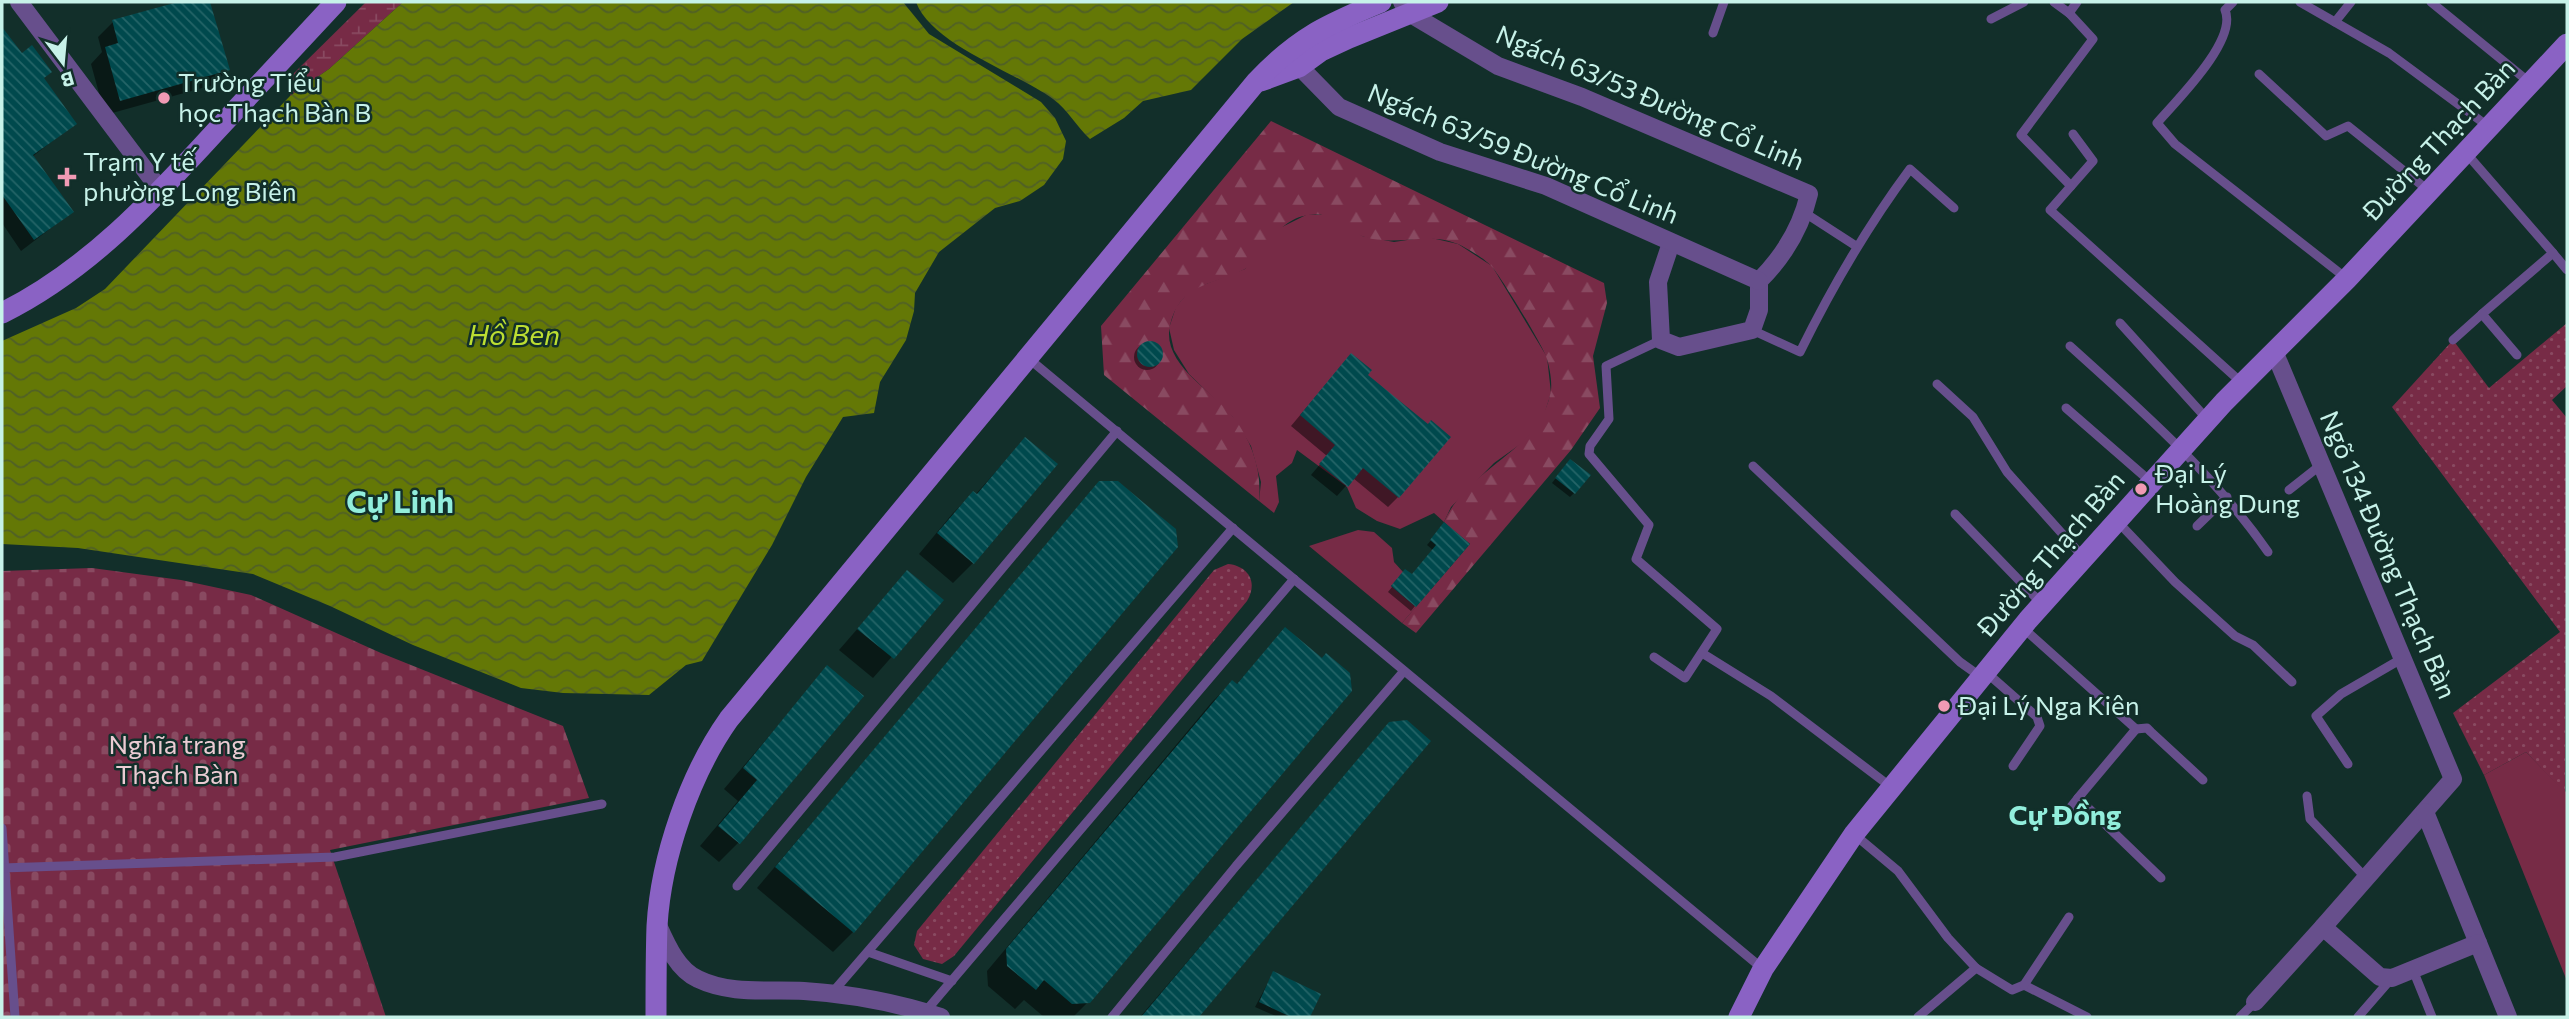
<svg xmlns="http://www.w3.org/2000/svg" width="2569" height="1019" viewBox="0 0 2569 1019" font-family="Commissioner,sans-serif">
	<defs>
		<pattern id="forest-firs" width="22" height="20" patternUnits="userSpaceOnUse" patternTransform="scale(1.75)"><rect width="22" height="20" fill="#772b46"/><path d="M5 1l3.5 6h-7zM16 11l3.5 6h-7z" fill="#894a61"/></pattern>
		<pattern id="wetland-marsh" width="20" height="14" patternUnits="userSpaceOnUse" patternTransform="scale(1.75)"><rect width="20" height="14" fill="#772b46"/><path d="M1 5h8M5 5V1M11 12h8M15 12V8" fill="none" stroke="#894a61"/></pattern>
		<pattern id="cemetery-stones" width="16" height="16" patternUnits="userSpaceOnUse" patternTransform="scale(1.75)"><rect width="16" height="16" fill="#772b46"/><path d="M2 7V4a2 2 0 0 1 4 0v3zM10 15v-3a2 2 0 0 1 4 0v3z" fill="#894a61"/></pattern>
		<pattern id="park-dots" width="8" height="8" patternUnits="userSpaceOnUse" patternTransform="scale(1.75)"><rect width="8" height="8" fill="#772b46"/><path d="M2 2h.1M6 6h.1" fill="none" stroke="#894a61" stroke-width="1.8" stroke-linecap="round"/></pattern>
		<pattern id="water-waves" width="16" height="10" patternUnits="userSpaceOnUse" patternTransform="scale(1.75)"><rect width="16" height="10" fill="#647806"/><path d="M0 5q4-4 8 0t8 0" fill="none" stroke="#506026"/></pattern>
		<pattern id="building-back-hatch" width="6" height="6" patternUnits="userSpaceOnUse" patternTransform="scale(1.75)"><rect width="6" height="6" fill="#00494d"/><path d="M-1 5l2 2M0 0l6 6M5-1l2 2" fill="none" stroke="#246467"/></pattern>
	</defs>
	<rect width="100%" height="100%" fill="#122f2a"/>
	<g fill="#772b46">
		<polygon points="1306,215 1333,215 1362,236 1394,242 1427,237 1458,244 1492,266 1547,357 1551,393 1542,421 1522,443 1494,463 1451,507 1444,522 1434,513 1400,529 1377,521 1356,508 1347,487 1297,450 1292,463 1276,476 1279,502 1274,513 1259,501 1261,482 1251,446 1232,416 1189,374 1174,350 1169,328 1176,307 1190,290 1245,269 1278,229"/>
		<polygon points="1358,530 1374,532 1392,548 1394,562 1403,572 1391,586 1416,607 1402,623 1309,546"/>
		<polygon points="2526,752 2565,792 2567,790 2567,981 2484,775"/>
	</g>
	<path fill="url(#forest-firs)" d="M 1271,121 L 1604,283 L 1607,303 L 1593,356 L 1600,408 L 1571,450 L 1416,633 L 1402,623 L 1470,544 L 1444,522 C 1468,467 1537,453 1550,395 C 1553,386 1550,369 1547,359 C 1544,347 1502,279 1493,268 C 1486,259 1468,249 1458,244 C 1427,231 1397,247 1365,237 C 1340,229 1340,211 1308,215 C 1271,221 1268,259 1241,271 C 1209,286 1180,284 1170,325 C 1161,365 1214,391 1234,418 C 1252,442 1262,470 1259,501 L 1104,375 L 1101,326 Z"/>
	<polygon fill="url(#wetland-marsh)" points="366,2 403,2 329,69 290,96 292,75"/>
	<polygon fill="url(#cemetery-stones)" points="92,568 181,580 251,595 381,653 563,726 589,798 330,850 386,1017 2,1017 2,571"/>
	<g fill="url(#park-dots)">
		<polygon points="2567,323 2567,386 2552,400 2567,418 2565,793 2526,752 2484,775 2453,713 2560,632 2392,407 2453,340 2489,388"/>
		<path d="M 1228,564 C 1249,566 1258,583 1247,601 L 954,956 L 942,964 L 923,959 L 914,945 L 917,931 L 1214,570 Z"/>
	</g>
	<g fill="url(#water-waves)">
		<polygon points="403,2 903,2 929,34 1041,102 1055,118 1066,141 1063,159 1044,185 1020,201 995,208 939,252 915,293 914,311 906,340 880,382 874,413 843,417 806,477 772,545 702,661 686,665 649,695 563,693 521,688 413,645 330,606 253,574 78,548 2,544 2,341 76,308 105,289 290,96 329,69"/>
		<path d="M 916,2 L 1294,2 L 1242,39 L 1191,90 L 1143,101 L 1124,118 L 1090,139 C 1076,126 1068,110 1053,99 C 1016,72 932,45 916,2 Z"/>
	</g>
	<g fill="#0007">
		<polygon points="184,2 208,2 228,70 213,85 105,115 91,64 102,52 98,37 113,22"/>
		<polygon points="2,29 75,123 32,157 72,212 21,251 2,223"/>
		<circle cx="1147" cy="357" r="13"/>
		<polygon points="1342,365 1366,375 1428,426 1398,497 1388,507 1353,478 1337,496 1311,475 1327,456 1291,426"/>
		<polygon points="1025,439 973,563 953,583 919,554 953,513 973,493 975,495"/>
		<polygon points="1566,465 1574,493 1570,497 1552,483"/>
		<polygon points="1100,483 853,932 833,952 757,888"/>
		<polygon points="1444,525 1415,606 1411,611 1388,592 1401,576 1411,576 1433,550 1427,545"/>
		<polygon points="907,572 941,601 873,678 839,650"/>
		<polygon points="1285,630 1088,1002 1073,1017 1044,1017 1024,1000 1015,1009 988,986 987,971 1212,702 1232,682 1236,685"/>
		<polygon points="827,668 739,842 719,862 700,846 738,801 724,789"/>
		<polygon points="1390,724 1429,741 1197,1017 1140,1017"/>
		<polygon points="1273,973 1319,994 1308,1017 1278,1017 1255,1007"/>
	</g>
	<g fill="url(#building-back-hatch)">
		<polygon points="178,2 210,2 230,70 120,101 105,47 118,43 112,20"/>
		<polygon points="2,27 22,53 32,45 52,72 44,78 77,124 33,155 74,212 34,240 2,195"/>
		<circle cx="1150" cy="354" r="13"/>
		<polygon points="1351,353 1372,370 1368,375 1428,424 1431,420 1451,437 1399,498 1363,468 1348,487 1319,464 1335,445 1300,415"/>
		<polygon points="1025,437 1058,464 974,564 937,533 973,491 977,494"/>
		<polygon points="1570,459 1591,475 1575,494 1555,478"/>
		<polygon points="1099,481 1118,481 1144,503 1176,529 1178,547 854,933 775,867"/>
		<polygon points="1444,522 1470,544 1416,607 1391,586 1405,569 1412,574 1436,545 1430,540"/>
		<polygon points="907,570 944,600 894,659 857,629"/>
		<polygon points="1285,627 1322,658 1326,653 1350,673 1352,691 1090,1003 1072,1004 1044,980 1036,990 1007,966 1006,949 1232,680 1237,684"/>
		<polygon points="827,665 864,696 740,844 718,826 757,780 743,768"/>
		<polygon points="1407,720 1431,741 1199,1017 1141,1017 1389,722"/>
		<polygon points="1273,971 1321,994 1310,1017 1291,1017 1259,1002"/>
	</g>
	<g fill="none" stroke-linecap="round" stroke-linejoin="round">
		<g stroke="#674f8c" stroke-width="9">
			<polyline points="2054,2 2069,13"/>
			<path d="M 2233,2 L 2225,10 C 2238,40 2177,100 2157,123 L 2175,144 L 2346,278"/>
			<polyline points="2300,2 2389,53 2489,127"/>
			<polyline points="2431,2 2529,82"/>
			<polyline points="1991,19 2024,2"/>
			<polyline points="2335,22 2351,2"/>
			<polyline points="1713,33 1724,2"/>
			<polyline points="2259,74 2326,136 2348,126 2429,191"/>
			<polyline points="2073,134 2093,161 2050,210 2242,383"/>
			<polyline points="2466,153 2553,253 2482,314 2517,355"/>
			<polyline points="2071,186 2021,135 2093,39 2069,13 2077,2"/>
			<polyline points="1805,213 1856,246"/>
			<polyline points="2553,253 2567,270"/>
			<polyline points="2120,323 2207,419"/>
			<path d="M 1752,330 L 1800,352 C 1833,285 1866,228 1910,169 L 1954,208"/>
			<polyline points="2453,340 2482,314"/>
			<path d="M 2070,346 C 2141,410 2213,473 2268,552"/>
			<polyline points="1028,358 1763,969"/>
			<polyline points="1937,384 1973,417 2007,472 2083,557"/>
			<polyline points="2066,408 2151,482"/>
			<polyline points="1753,466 1960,662 1981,677"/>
			<polyline points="2289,490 2322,464"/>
			<polyline points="1955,514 2042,604"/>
			<polyline points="2117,521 2175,582 2235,636 2253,645 2292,682"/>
			<polyline points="2197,526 2227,497"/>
			<polyline points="2023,628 2136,729 2078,798 2161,878"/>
			<polyline points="1702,653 1771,696 1891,787"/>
			<polyline points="1654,657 1685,678 1717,629 1636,559 1649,525 1589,454 1590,446 1609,419 1606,366 1661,340"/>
			<polyline points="1987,673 2037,717 2040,726 2013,766"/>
			<polyline points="2136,729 2147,728 2151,732 2203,780"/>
			<polyline points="2348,764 2316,716 2341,694 2403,658"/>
			<polyline points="2307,796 2310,819 2366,878"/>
			<polyline points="2058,823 2078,798"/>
			<polyline points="2,828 15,1017"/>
			<polyline points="1855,835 1898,871 1948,938 1976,968 2012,990 2024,985 2087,1017"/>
			<polyline points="2,868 335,857 602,804"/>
			<polyline points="737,886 1117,431"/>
			<polyline points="868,952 952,981"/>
			<polyline points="2413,970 2432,1017"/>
			<polyline points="2024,985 2069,917"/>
			<polyline points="832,993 1233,528"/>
			<polyline points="925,1012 1294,579"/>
			<polyline points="1112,1017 1236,866 1404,671"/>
			<polyline points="1918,1017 1976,968"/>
			<polyline points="2240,1017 2255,1002"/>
			<polyline points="2358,1017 2391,979"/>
		</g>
		<g stroke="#674f8c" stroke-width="18">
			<polyline points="19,2 161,191"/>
			<path d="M 1402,2 L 1409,13 L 1498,66 L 1582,97 L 1809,194 C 1801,228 1783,257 1759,281 L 1759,310 L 1752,330 L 1679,347 L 1661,340 L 1658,282 L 1671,243"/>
			<polyline points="1290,57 1339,107 1440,152 1546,186 1759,281"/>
			<polyline points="2274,351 2453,779 2323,927"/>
			<polyline points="2425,812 2478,943"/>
			<path d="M 657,923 C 666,943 677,970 698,979 C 731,995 768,989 804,991 C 852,994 895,1002 941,1017"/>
			<polyline points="2255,1002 2323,927 2380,977 2392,978 2478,943 2508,1017"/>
		</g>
		<g stroke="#8a62c4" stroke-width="21">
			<polyline points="1261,81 1299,67 1321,51 1349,38 1438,2"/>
			<path d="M 2,313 C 87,271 152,201 216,131 C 256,88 296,45 336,2"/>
			<path d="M 656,1017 C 656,987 656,956 657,926 C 661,857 690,774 729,719 L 1256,82 C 1297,38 1326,25 1381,2"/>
			<polyline points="1739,1017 1763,969 1854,834 2028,620 2224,402 2347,279 2567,44"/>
		</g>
	</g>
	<g fill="#f19ab4" stroke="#122f2a" stroke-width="2.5">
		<circle cx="164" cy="98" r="7"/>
		<path d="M63.5 166.5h7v7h7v7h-7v7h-7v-7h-7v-7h7z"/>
		<circle cx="2141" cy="489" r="7"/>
		<circle cx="1944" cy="706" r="7"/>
	</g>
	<g text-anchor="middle" stroke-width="5" stroke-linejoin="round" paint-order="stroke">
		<g font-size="26" fill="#c7f2e9" stroke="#122f2a" text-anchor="start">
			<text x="178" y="92">Trường Tiểu<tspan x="178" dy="30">học Thạch Bàn B</tspan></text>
			<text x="83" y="171">Trạm Y tế<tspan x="83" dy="30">phường Long Biên</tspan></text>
			<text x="2155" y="483">Đại Lý<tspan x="2155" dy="30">Hoàng Dung</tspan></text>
			<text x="1958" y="715">Đại Lý Nga Kiên</text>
		</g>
		<g font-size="26" fill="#c7f2e9" stroke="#122f2a">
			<text transform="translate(1650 98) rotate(23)" y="9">Ngách 63/53 Đường Cổ Linh</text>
			<text transform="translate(2439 140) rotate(-47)" y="9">Đường Thạch Bàn</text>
			<text transform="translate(1523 154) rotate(22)" y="9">Ngách 63/59 Đường Cổ Linh</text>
			<text transform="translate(2051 554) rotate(-49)" y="9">Đường Thạch Bàn</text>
			<text transform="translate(2388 555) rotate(67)" y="9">Ngõ 134 Đường Thạch Bàn</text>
		</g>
		<g font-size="26" fill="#ebcbd3" stroke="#122f2a">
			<text x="177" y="754">Nghĩa trang<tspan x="177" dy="30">Thạch Bàn</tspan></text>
		</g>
		<g font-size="28" font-style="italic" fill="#bcde32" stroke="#122f2a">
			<text x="514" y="345">Hồ Ben</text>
		</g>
		<g font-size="28" font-weight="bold" fill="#92eedc" stroke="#122f2a">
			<text x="2065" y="825">Cự Đồng</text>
		</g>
		<g font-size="30" font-weight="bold" fill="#92eedc" stroke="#122f2a">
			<text x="400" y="513">Cự Linh</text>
		</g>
	</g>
	<rect width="2569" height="1019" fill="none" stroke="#c7f2e9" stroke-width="7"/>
	<g transform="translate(63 63) rotate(164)" stroke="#122f2a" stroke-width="5" paint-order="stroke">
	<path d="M0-5L12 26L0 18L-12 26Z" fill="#c7f2e9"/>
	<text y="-10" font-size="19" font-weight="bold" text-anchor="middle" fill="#c7f2e9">B</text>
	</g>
</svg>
